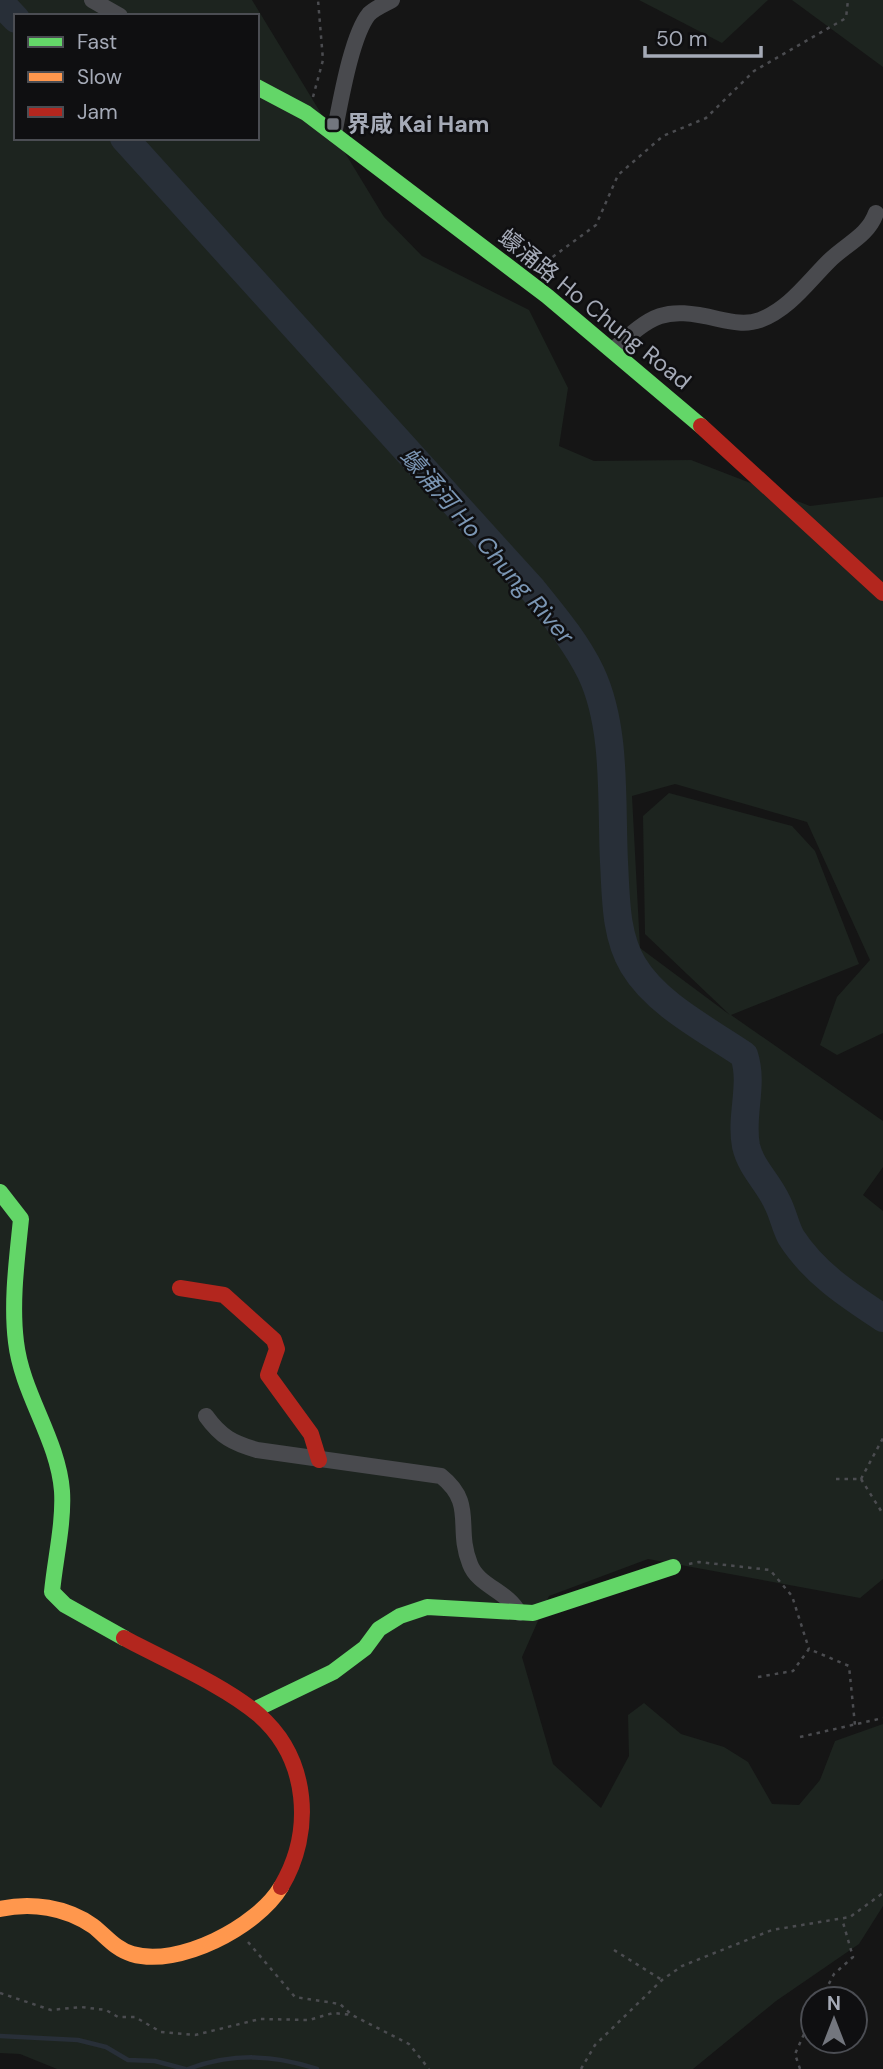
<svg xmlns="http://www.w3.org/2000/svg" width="883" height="2069" viewBox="0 0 883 2069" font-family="'DM Sans','Noto Sans TC',sans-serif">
	<rect width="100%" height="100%" fill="#151515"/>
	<g fill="#1d241f" fill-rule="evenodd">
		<path d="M 0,0 L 252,0 L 384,217 L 422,256 L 529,310 L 568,388 L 559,446 L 594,461 L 691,460 L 810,506 L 883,497 L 883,1033 L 837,1055 L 820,1045 L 837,997 L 870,960 L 807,822 L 675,784 L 632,796 L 640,948 L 730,1015 L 645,934 L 643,816 L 669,793 L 792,826 L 815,851 L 859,964 L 731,1015 L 883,1121 L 883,1167 L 863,1195 L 883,1211 L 883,1579 L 860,1598 L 648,1559 L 549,1596 L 522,1657 L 553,1764 L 601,1808 L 629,1756 L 628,1715 L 644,1703 L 681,1734 L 724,1747 L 748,1762 L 772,1804 L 799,1805 L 820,1780 L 835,1741 L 883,1724 L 883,1906 L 859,1944 L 776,2001 L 693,2069 L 57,2069 L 20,2054 L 0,2053 ZM 16,16 L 257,16 L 257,138 L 16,138 Z"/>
		<polygon points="639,0 768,0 722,43"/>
		<polygon points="792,0 883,0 883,67"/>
	</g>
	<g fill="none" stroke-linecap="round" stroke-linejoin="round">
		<g stroke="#282f38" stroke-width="4.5">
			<polyline points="0,2036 78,2040 106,2047 128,2060 155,2061 185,2069"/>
			<path d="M 188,2069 C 232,2053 273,2054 317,2069"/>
		</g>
		<g stroke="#282f38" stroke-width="28">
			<polyline points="0,2 16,19"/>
			<path d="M 124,138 L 533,590 C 554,616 576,642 591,673 C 617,728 611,802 614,862 C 616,896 615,935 633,965 C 657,1005 706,1029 744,1055 C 754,1085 740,1115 746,1146 C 751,1168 768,1182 777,1202 C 783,1213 785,1226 791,1237 C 814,1273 848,1295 883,1318"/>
		</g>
		<g stroke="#4b4c50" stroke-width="2.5" stroke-dasharray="3.5 5" stroke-linecap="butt">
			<polyline points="313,97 323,60 318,0"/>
			<polyline points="539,267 596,225 618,175 663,136 706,118 754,71 846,18 848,0"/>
			<polyline points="836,1479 861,1479"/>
			<polyline points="861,1479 883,1438"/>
			<polyline points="861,1479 883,1514"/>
			<polyline points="689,1564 699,1562 770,1570 792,1596 809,1649"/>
			<polyline points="758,1677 793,1671 809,1649 849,1666 855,1725"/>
			<polyline points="800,1737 883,1718"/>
			<polyline points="248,1942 295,1997 340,2004 352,2015 409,2044 429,2069"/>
			<polyline points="614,1950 662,1980"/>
			<polyline points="0,1993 51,2010 81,2007 106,2010 118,2017 135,2017 161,2032 195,2035 260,2019 309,2020 333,2013 352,2015"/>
			<polyline points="821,1999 834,1974 853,1957 842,1919"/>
			<polyline points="581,2069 595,2045 662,1980 682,1966 772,1930 850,1917 883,1893"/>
			<polyline points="800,2069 795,2054 813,2014"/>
		</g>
		<g stroke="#494a4e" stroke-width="16">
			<polyline points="92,0 120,16"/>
			<path d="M 334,134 C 340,105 351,36 369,14 C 375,8 385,4 392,0"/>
			<path d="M 613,350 C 653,314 663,306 718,319 C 732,322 746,325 760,320 C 789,309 807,283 829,261 C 846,244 868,236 876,213"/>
			<path d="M 206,1416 C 221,1437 233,1443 257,1450 L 441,1476 C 476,1504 455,1527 470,1564 C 478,1586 508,1591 519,1613"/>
		</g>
		<g stroke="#63d668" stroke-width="16">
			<polyline points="257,87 306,113 547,296 701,426"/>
			<path d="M 0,1192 L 21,1219 C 17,1259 11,1302 16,1342 C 22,1394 58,1439 62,1491 C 64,1523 55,1560 52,1592 L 65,1605 L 124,1638"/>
			<polyline points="254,1710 333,1672 365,1648 379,1629 400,1616 427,1607 533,1613 673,1567"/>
		</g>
		<path stroke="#ff974d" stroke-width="16" d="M 0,1909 C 31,1902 66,1907 93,1926 C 106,1936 115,1949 132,1954 C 178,1968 257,1927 281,1887"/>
		<g stroke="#b3261e" stroke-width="16">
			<polyline points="701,426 883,593"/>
			<polyline points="180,1288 224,1295 274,1340 277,1349 268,1375 311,1434 319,1460"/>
			<path d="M 124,1638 C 165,1660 224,1685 259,1715 C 309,1759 314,1832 281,1887"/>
		</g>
	</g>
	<rect fill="#73767e" stroke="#0f0f11" stroke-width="2.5" x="326" y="117" width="14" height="14" rx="3.5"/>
	<g text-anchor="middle" stroke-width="5" stroke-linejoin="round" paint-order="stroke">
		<g font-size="23" font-weight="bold" fill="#a5aab7" stroke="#0f0f11" text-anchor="start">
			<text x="347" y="132">界咸 Kai Ham</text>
		</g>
		<g font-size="23" fill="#a5aab7" stroke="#0f0f11">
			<text transform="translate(595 309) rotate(39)" y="8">蠔涌路 Ho Chung Road</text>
		</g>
		<g font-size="24" font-style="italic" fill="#7b96b4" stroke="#0f0f11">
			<text transform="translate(487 546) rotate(49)" y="8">蠔涌河 Ho Chung River</text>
		</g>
	</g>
	<rect x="14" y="14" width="245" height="126" fill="#0f0f11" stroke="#4b4d53" stroke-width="2"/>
	<rect x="28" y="37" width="35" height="10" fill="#63d668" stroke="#4b4d53" stroke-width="2"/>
	<text x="77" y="49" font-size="21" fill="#a5aab7">Fast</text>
	<rect x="28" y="72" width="35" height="10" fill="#ff974d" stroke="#4b4d53" stroke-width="2"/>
	<text x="77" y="84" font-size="21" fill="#a5aab7">Slow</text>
	<rect x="28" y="107" width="35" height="10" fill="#b3261e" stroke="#4b4d53" stroke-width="2"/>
	<text x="77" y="119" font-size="21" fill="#a5aab7">Jam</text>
	<g transform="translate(834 2020)"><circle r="33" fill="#0f0f11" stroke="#4b4d53" stroke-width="2"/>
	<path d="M0-5L12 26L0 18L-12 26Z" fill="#73767e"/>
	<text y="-10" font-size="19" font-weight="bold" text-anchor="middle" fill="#a5aab7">N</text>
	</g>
	<path d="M645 46v10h116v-10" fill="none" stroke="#a5aab7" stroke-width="3.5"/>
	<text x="656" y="46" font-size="21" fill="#a5aab7" stroke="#0f0f11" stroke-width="5" paint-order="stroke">50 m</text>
</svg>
